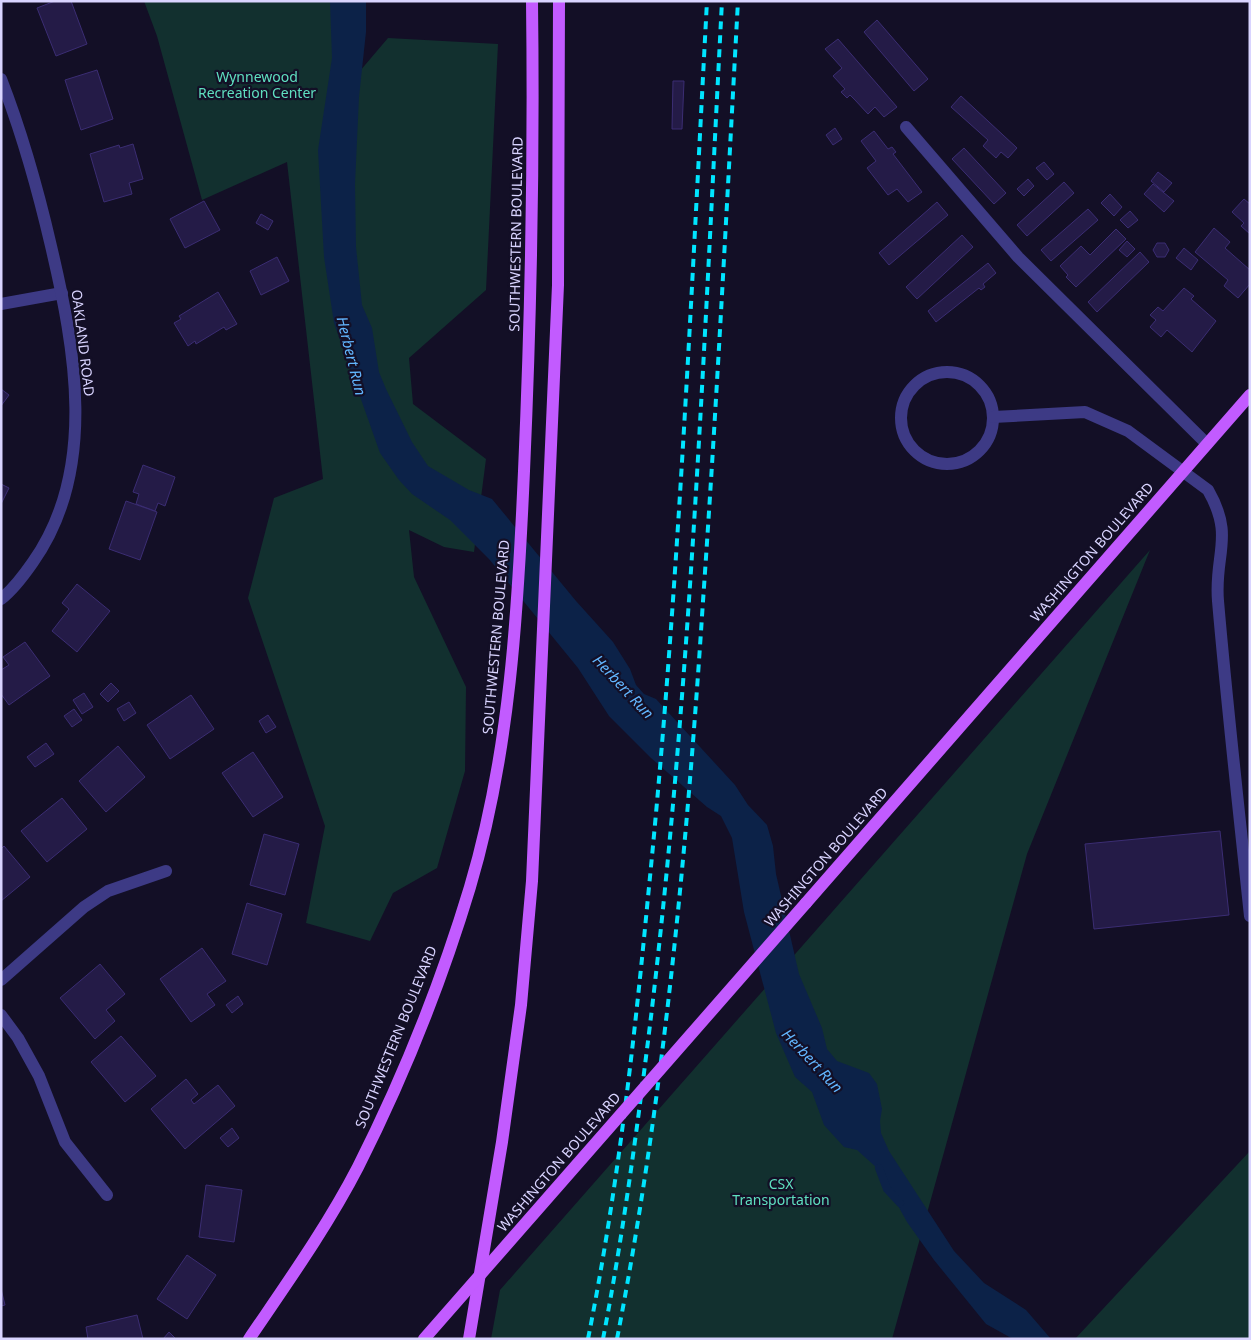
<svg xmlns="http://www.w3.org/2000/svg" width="1251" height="1340" viewBox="0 0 1251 1340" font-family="'Noto Sans',sans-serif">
	<rect width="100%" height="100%" fill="#130f26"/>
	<g fill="#12302f">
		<polygon points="144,1 348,1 354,78 388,38 498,44 486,290 409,358 413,404 486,459 474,552 444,547 409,530 414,577 466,687 465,771 437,868 393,893 370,941 306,923 325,826 248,598 274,498 323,479 287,162 202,200 157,36"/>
		<polygon points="1150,550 1027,854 892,1339 491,1339 500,1290"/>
		<polygon points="1250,1151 1250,1339 1075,1339"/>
	</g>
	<polygon fill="#0c2248" points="330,1 366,1 366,32 359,97 355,184 356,247 362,305 372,328 379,372 386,389 412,442 428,466 469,490 492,499 576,601 613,642 630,669 636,685 644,694 656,699 735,785 748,805 767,825 773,846 776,874 799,974 822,1028 827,1049 837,1061 869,1073 877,1084 882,1109 880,1121 881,1133 889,1151 954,1251 984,1283 1026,1310 1051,1339 1013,1339 986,1324 934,1260 907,1222 877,1168 857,1150 844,1147 824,1125 812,1092 795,1077 776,1033 744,912 732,838 721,816 707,807 651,758 609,716 578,668 489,559 450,520 412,494 399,480 380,453 334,323 324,257 318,150 332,58"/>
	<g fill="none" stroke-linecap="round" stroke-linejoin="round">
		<polyline stroke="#0c2248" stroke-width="8" points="879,1168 887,1189 900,1203"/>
	</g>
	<g fill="#241b47" stroke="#3b2d73">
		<polygon points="55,1 71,1 87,44 56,56 37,8"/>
		<polygon points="877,20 928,79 914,91 864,32"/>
		<polygon points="838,39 897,107 884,117 875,107 868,114 855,100 850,95 847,98 841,92 845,89 833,76 842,68 825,49"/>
		<polygon points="97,70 113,119 81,130 65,80"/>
		<polygon points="673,81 684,81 682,129 672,129"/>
		<polygon points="961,96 1017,148 1008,158 1001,152 996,158 983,146 988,140 951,107"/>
		<polygon points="835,128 842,139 833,145 826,135"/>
		<polygon points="874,131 888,149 892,147 896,152 893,154 922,192 908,202 897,189 888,195 867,168 876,161 861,141"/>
		<polygon points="133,144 143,179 129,183 132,194 104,202 90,154 119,145 120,148"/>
		<polygon points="964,148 1006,193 994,204 952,159"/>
		<polygon points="1044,162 1054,174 1047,180 1036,168"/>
		<polygon points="1158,172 1172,183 1164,192 1151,181"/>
		<polygon points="1028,179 1034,186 1024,196 1017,189"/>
		<polygon points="1064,182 1074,193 1027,236 1017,225"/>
		<polygon points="1153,184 1174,201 1164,212 1144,194"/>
		<polygon points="1110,194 1122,207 1114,216 1101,203"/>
		<polygon points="1244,199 1250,204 1250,234 1241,226 1244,223 1232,212"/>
		<polygon points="204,201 220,230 185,248 170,219"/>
		<polygon points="937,202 948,215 889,265 879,253"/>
		<polygon points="1088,209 1098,220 1051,261 1041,250"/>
		<polygon points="1130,211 1138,220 1128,228 1120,220"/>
		<polygon points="261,214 273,221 268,230 256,223"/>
		<polygon points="1214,228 1230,242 1225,248 1250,270 1250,284 1238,298 1224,286 1228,280 1195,252"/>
		<polygon points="1116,229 1126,239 1076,287 1066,277 1068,275 1060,266 1081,246 1090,255"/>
		<polygon points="962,235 973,247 917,299 906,287"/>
		<polygon points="1127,241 1135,249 1127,257 1119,250"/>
		<polygon points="1157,243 1165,243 1169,250 1165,257 1157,257 1153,250"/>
		<polygon points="1184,248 1198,260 1191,270 1176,258"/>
		<polygon points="1140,252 1149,262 1097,312 1088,302"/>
		<polygon points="277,257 289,281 261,295 250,271"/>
		<polygon points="988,263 996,273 983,284 985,287 981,290 979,288 936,322 928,311"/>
		<polygon points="1184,288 1194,296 1191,299 1216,321 1192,352 1167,330 1161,337 1150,327 1156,320 1150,315 1158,307 1163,311"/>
		<polygon points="218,292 237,324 226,330 224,327 196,344 195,341 188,346 174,323 181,319 179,316"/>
		<polygon points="1,389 9,395 1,406"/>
		<polygon points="143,465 175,477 165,506 158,503 155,511 136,504 139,494 133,492"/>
		<polygon points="1,484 9,488 1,504"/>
		<polygon points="126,501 157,512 140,560 109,549"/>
		<polygon points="77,584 110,611 77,652 52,631 69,609 62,603"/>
		<polygon points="25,642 50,676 9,705 1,694 1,670 9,665 3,657"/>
		<polygon points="111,683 119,691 108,702 100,694"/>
		<polygon points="84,693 93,707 82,714 73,700"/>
		<polygon points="191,695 214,729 170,759 147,725"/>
		<polygon points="129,702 136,713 124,721 117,709"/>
		<polygon points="74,709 82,720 72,727 64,716"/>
		<polygon points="268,715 276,727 266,733 259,721"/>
		<polygon points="46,743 54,754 35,767 27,757"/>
		<polygon points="118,746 145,777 106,812 79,781"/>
		<polygon points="253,752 283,797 253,817 222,773"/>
		<polygon points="62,798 87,829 47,862 21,831"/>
		<polygon points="1220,831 1229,915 1094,929 1085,844"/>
		<polygon points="264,834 299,844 285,895 250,885"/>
		<polygon points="4,846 30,877 1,901 1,849"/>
		<polygon points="247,903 282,914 267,965 232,954"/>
		<polygon points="202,948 226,981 207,994 215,1005 191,1022 160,979"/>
		<polygon points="100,964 125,994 106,1010 115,1021 95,1039 60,998"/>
		<polygon points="238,996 243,1004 232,1013 226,1005"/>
		<polygon points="121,1036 156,1076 125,1102 91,1062"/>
		<polygon points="186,1079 198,1094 191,1100 194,1104 218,1085 235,1106 185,1149 151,1109"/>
		<polygon points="232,1128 239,1138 228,1147 220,1138"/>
		<polygon points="206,1185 242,1190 234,1242 199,1237"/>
		<polygon points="187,1255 216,1275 187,1319 157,1299"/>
		<polygon points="1,1289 5,1305 1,1306"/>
		<polygon points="137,1315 143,1339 88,1339 86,1327"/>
		<polygon points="169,1332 176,1339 163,1339"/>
	</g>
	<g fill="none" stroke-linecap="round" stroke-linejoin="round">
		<g stroke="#3d3a85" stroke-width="12">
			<polyline points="906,127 1018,257 1207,444"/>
			<circle cx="947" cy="418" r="46"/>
			<path d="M 993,417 L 1085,412 L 1128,431 L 1208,490 C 1235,537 1214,554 1218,601 C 1227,706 1239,811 1250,916"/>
		</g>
		<g stroke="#3d3a85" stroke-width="12">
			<polyline points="1,304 62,293"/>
			<polyline points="1,980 84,907 108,891 166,871"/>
			<polyline points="1,1015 18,1038 39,1076 65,1142 107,1195"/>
		</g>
		<path stroke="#3d3a85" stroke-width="12" d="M 1,79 C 22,133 38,190 51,246 C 75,348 98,470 33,562 C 24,575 14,589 1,599"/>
		<g stroke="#c25bff" stroke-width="12">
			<polyline points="806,903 1250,395"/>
			<path d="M 249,1339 C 287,1283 327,1227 358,1167 C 403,1078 441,983 470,887 C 510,753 518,610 524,471 C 531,314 534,158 532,1"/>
			<polyline points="469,1339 502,1142 521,1005 532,881 558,285 559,1"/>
		</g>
		<g stroke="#00e5ff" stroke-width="4" stroke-dasharray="8 6" stroke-linecap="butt">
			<path d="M 588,1339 C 617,1193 634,1045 648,897 C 678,599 691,300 707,1"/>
			<path d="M 603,1339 C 623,1235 637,1130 650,1025 C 691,685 704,343 722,1"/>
			<path d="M 617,1339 C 664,1096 687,848 703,601 C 717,401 727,201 738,1"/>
		</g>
		<polyline stroke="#c25bff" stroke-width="12" points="424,1339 806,903"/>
	</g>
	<g text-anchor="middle" stroke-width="4.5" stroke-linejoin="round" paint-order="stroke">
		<g font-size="14" fill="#5fe0c0" stroke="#130f26">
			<text x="257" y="82">Wynnewood<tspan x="257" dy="16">Recreation Center</tspan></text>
			<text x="781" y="1189">CSX<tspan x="781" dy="16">Transportation</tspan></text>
		</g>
		<g font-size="14" fill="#d9d4ff" stroke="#130f26">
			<text transform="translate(516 234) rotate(-89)" y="5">SOUTHWESTERN BOULEVARD</text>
			<text transform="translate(83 343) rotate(83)" y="5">OAKLAND ROAD</text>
			<text transform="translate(1092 552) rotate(-49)" y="5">WASHINGTON BOULEVARD</text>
			<text transform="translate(496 637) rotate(-85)" y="5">SOUTHWESTERN BOULEVARD</text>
			<text transform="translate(826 857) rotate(-49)" y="5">WASHINGTON BOULEVARD</text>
			<text transform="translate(396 1037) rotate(-68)" y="5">SOUTHWESTERN BOULEVARD</text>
			<text transform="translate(559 1162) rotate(-49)" y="5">WASHINGTON BOULEVARD</text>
		</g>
		<g font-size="15" font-style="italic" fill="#62b6ff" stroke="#130f26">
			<text transform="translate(351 356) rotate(76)" y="5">Herbert Run</text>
			<text transform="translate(623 687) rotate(47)" y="5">Herbert Run</text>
			<text transform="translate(812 1061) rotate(47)" y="5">Herbert Run</text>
		</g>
	</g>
	<rect width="1251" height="1340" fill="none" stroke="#d9d4ff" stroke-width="5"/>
</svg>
